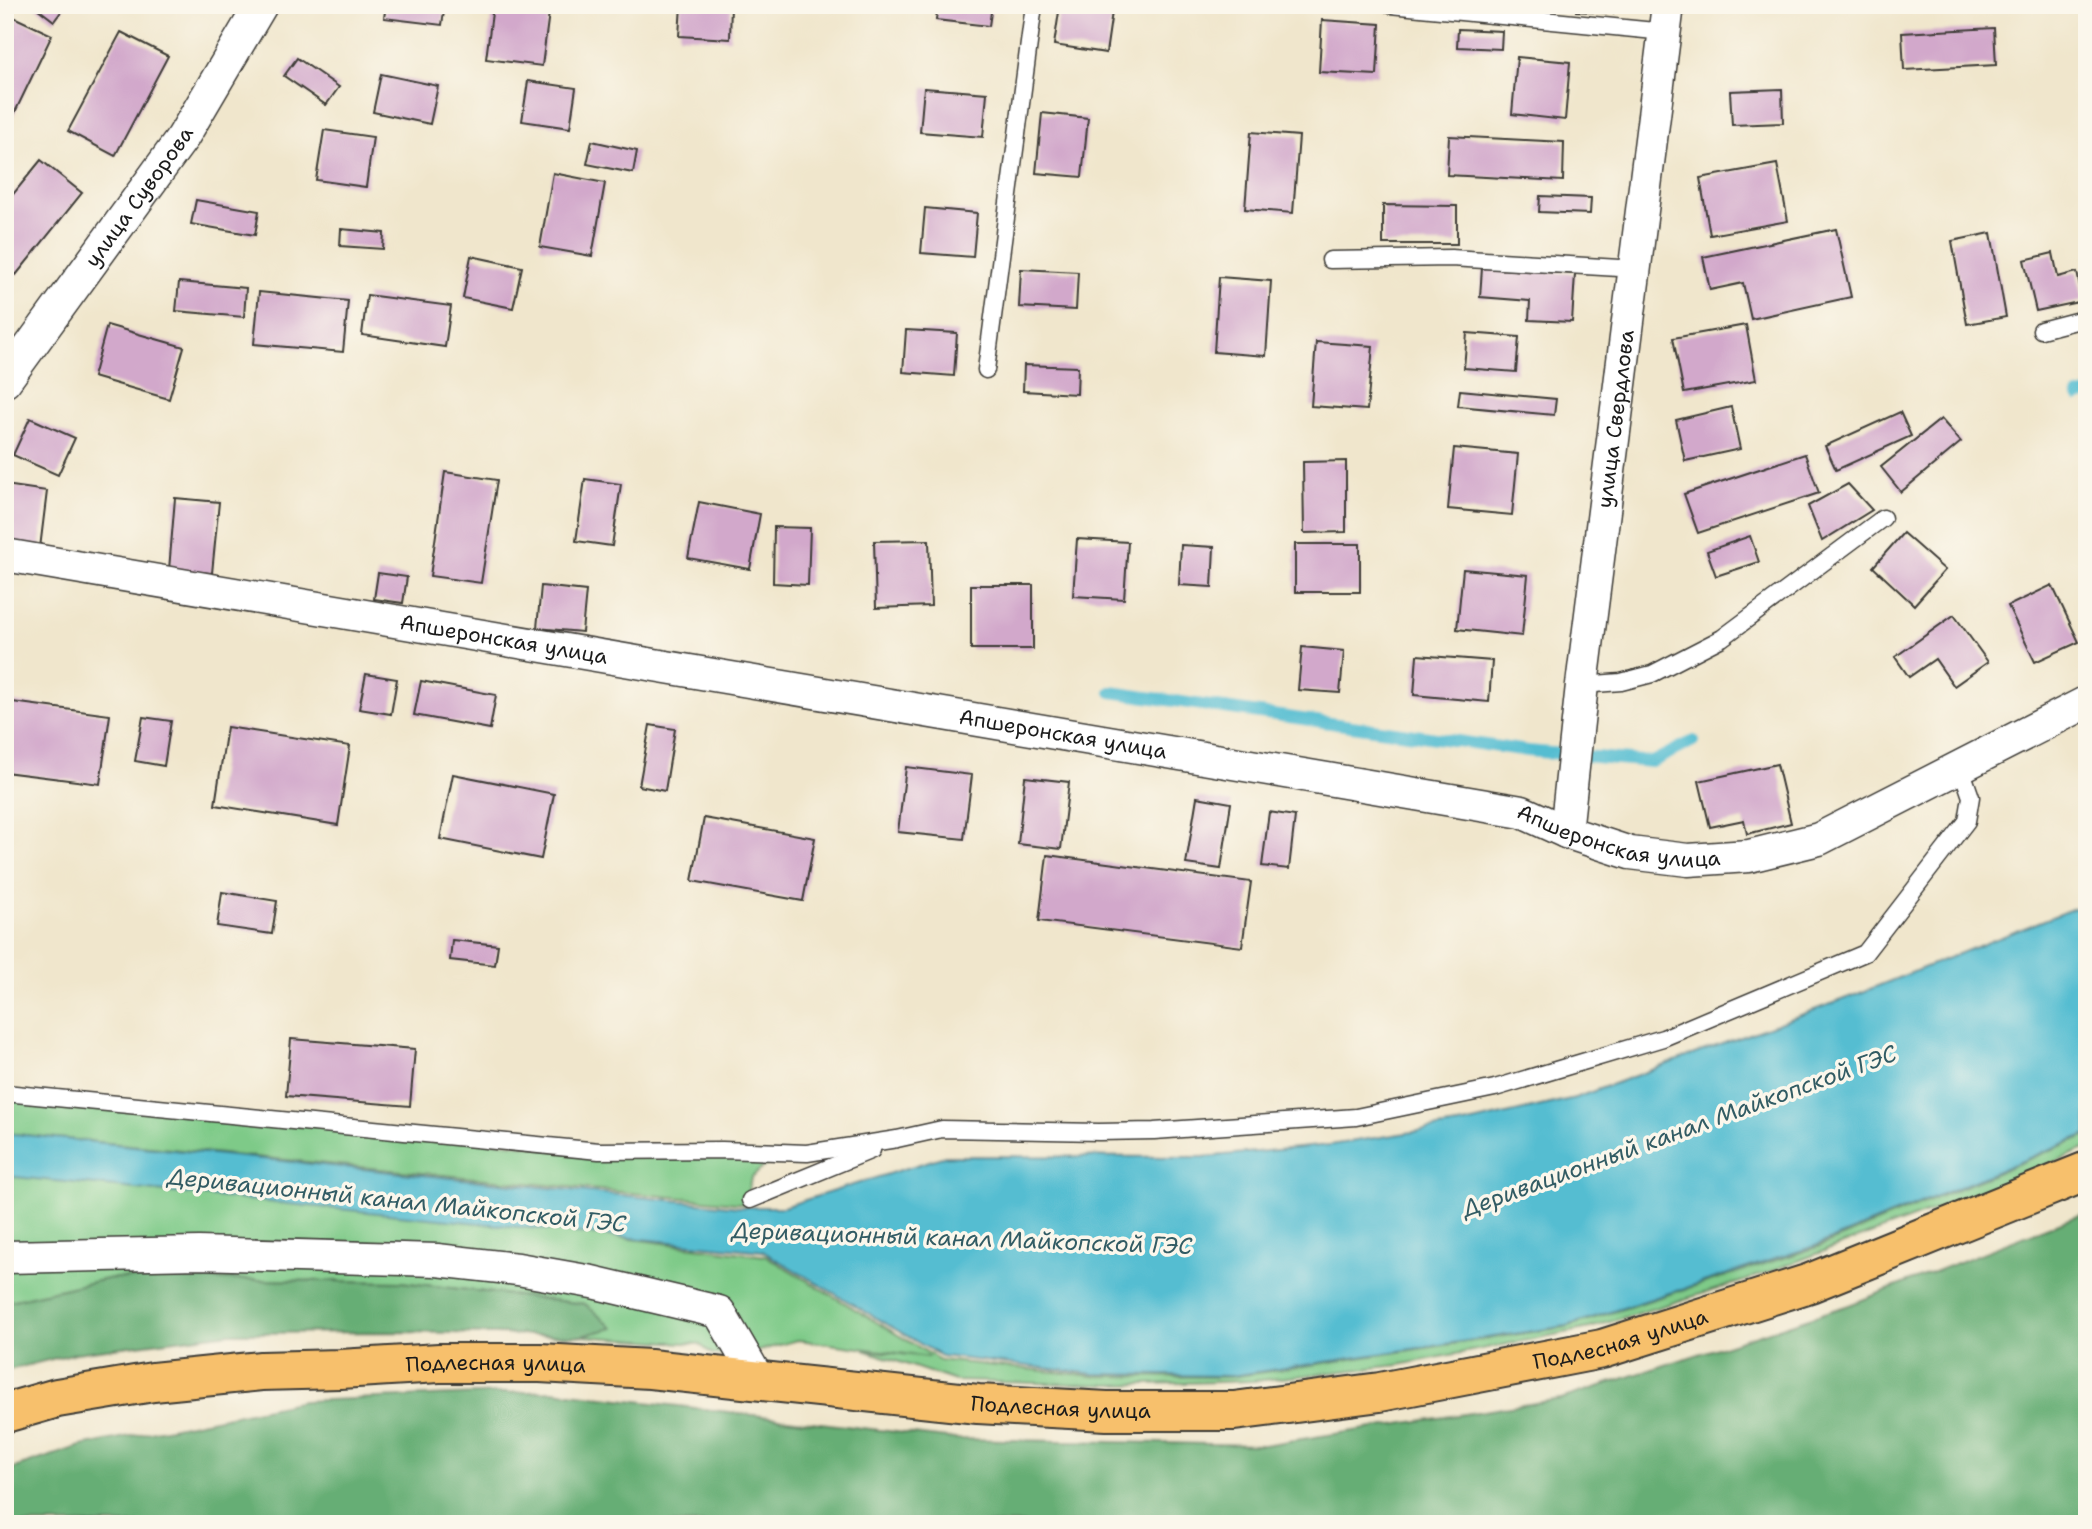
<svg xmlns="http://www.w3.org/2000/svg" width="2092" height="1529" viewBox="0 0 2092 1529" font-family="'Shantell Sans',sans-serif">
	<rect width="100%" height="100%" fill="#fbf7ec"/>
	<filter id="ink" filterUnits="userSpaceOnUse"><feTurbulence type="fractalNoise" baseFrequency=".0143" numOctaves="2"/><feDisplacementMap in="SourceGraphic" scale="14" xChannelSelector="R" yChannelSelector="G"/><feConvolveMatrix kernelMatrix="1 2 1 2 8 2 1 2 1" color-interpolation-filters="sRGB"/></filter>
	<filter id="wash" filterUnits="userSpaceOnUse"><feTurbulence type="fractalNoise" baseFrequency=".00686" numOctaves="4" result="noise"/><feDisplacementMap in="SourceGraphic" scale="28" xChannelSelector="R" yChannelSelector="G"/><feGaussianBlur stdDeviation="1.57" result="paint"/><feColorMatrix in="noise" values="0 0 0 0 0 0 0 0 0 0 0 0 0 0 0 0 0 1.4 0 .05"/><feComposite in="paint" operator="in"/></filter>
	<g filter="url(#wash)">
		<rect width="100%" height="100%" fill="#f0e6cc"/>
		<g fill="#7eca88" stroke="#4d7352" stroke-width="2">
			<polygon points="5,1094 597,1152 777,1155 751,1178 745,1204 5,1133"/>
			<polygon points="2087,1135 2087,1148 1988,1190 1744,1281 1590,1328 1399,1365 1254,1381 1110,1385 955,1381 864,1350 929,1357 798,1340 737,1357 712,1354 699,1344 581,1336 612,1328 585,1304 401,1282 111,1278 5,1302 5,1175 537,1227 766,1256 940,1360 1093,1376 1231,1377 1566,1327 1821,1246"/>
		</g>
		<g fill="#66ae74" stroke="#416548" stroke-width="2">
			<polygon points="2087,1212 2087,1524 5,1524 5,1471 81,1446 303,1401 553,1391 955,1439 1263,1445 1561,1399 1849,1305"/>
			<polygon points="111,1278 401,1282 585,1304 613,1328 581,1336 405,1332 230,1333 76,1353 5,1371 5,1302"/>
		</g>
		<polygon fill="#54bdd1" stroke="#386c76" stroke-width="2" points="2087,903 2087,1134 1821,1244 1567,1326 1231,1376 1094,1374 941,1356 762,1251 5,1176 5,1133 739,1207 783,1207 945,1156 1203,1157 1330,1145 1464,1124 1575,1098 1855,995"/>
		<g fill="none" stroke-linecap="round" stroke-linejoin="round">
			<g stroke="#54bdd1" stroke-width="12">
				<polyline points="2078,396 2087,394"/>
				<polyline points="1111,692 1528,751 1652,762 1693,741"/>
			</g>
		</g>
		<g id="blocks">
			<g fill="#d2a8cb">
				<polygon points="33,5 66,5 54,21"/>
				<polygon points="386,5 445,5 442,25 384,18"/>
				<polygon points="493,5 550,5 542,66 486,59"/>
				<polygon points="681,5 731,5 730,39 679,36"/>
				<polygon points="938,5 992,5 989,26 936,20"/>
				<polygon points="1060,5 1113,5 1106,53 1054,45"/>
				<polygon points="1576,5 1613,5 1613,13 1576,11"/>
				<polygon points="5,13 52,35 5,133"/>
				<polygon points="1322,20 1380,24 1377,75 1319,72"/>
				<polygon points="1994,28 1996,65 1904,70 1902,33"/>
				<polygon points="1458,29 1502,31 1501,49 1457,47"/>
				<polygon points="121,32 168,56 115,156 68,131"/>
				<polygon points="1517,57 1570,62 1565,120 1512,114"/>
				<polygon points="297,58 339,87 326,105 284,76"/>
				<polygon points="381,74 438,86 430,124 373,112"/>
				<polygon points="528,81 576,88 570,128 522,121"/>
				<polygon points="924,88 987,93 983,137 920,132"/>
				<polygon points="1782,89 1783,123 1732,125 1730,91"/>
				<polygon points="1042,113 1088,118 1082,177 1036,173"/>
				<polygon points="324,130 373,137 366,187 316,180"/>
				<polygon points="1251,132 1299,136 1293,213 1245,209"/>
				<polygon points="1449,136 1564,142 1563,181 1447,175"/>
				<polygon points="592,141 637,151 633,173 587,164"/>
				<polygon points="41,160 82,193 16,275 5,266 5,204"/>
				<polygon points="1777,164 1788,221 1710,235 1700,178"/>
				<polygon points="553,173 605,183 592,256 540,247"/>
				<polygon points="1540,196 1591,198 1590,214 1539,212"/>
				<polygon points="196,200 259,211 255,235 191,224"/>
				<polygon points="1383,205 1457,206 1457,244 1383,244"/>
				<polygon points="925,208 977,213 973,257 921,253"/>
				<polygon points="341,229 384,233 383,249 340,246"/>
				<polygon points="1836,229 1851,297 1751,319 1743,283 1710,290 1703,257"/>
				<polygon points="1991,233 2006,317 1967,324 1952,241"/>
				<polygon points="2053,253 2058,277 2077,272 2083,301 2036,311 2024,260"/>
				<polygon points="471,256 522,267 513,308 463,298"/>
				<polygon points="1482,268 1575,274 1572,322 1529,320 1530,301 1480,297"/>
				<polygon points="1021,269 1078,272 1076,310 1019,307"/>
				<polygon points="1219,277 1271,281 1266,356 1214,352"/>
				<polygon points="179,282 246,288 244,317 176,311"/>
				<polygon points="259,292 348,301 343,352 254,344"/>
				<polygon points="367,295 451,306 445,347 362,335"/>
				<polygon points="107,325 184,347 169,399 93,377"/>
				<polygon points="1746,325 1756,380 1684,393 1673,338"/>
				<polygon points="906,330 957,333 954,376 903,372"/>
				<polygon points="1467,333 1519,337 1516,372 1464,368"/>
				<polygon points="1316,342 1373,346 1367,410 1311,406"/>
				<polygon points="1024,365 1078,367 1077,394 1023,391"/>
				<polygon points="1460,390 1556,399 1554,415 1458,406"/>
				<polygon points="1731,407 1740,449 1685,461 1676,420"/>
				<polygon points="1900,412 1911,436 1836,470 1825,446"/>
				<polygon points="30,418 75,438 58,475 13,455"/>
				<polygon points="1941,419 1961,442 1901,492 1881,467"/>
				<polygon points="1454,448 1518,454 1512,515 1448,509"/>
				<polygon points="1805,454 1819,493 1698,533 1684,494"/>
				<polygon points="1346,461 1346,532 1304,533 1303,462"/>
				<polygon points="445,472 497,480 481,583 430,576"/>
				<polygon points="585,479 621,484 612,546 576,541"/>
				<polygon points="1848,484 1872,510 1822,541 1808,506"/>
				<polygon points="5,485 47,491 40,548 5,544"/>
				<polygon points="175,498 219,502 212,573 169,570"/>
				<polygon points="699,502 760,514 750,569 688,558"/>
				<polygon points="774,527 810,528 808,585 773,583"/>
				<polygon points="1903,533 1945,570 1914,605 1873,567"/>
				<polygon points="1750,536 1759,562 1716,576 1707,551"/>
				<polygon points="1077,539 1128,542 1124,599 1073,596"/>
				<polygon points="929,540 931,606 876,608 874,541"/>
				<rect x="1295" y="544" width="65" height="48"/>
				<polygon points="1181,545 1214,547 1212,587 1179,585"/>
				<polygon points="1463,569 1528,575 1522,636 1457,629"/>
				<polygon points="378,573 407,577 403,603 374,599"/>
				<rect x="971" y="585" width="62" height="64"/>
				<polygon points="2052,585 2079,642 2035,662 2008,606"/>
				<polygon points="541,586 586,591 582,632 537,628"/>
				<polygon points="1954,615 1988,662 1954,686 1935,659 1909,677 1895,657"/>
				<polygon points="1302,647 1344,651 1340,693 1298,690"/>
				<polygon points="1417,655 1492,661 1489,702 1414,695"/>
				<polygon points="366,674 397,679 391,714 359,709"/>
				<polygon points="421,681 496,695 490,729 414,715"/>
				<polygon points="5,701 110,715 100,784 5,772"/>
				<polygon points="143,717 171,721 164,766 135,761"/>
				<polygon points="650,725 675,729 665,791 639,786"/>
				<polygon points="227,727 350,746 338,825 215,805"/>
				<polygon points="1777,764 1791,823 1747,834 1744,820 1710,827 1699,781"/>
				<polygon points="906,767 972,775 964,839 898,832"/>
				<polygon points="453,774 554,794 541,859 440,839"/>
				<polygon points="1025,777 1069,782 1061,849 1018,844"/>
				<polygon points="1197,797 1231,803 1221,869 1186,864"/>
				<polygon points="1269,812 1295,816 1289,869 1262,866"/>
				<polygon points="704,818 815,838 803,901 692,881"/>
				<polygon points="1047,855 1251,882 1242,947 1039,921"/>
				<polygon points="222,892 277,901 272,934 217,926"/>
				<polygon points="452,940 498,945 495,965 450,960"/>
				<polygon points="291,1039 415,1049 410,1106 286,1096"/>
			</g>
		</g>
	</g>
	<g filter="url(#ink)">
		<use href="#blocks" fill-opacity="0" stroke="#3c3a36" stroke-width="2"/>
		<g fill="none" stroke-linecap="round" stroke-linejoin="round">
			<defs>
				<g id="service">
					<polyline points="1390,5 1665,32"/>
					<polyline points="1330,260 1451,258 1636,269"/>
					<polyline points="2041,330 2087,318"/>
					<polyline points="986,370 1034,5"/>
					<polyline points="1582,685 1621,682 1652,674 1722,638 1883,518"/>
					<polyline points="5,1093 599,1151 722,1150 807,1153 897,1139 942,1129 1099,1132 1154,1131 1356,1117 1495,1088 1663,1038 1865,953 1967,821 1971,797 1961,768"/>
					<polyline points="750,1200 872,1150"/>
				</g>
				<g id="minor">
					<path id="s1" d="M 5,381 L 183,137 L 261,5"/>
					<path id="s2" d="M 5,555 L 1522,812 L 1566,832 L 1630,853 L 1688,860 L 1749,856 L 1819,839 L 2087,702"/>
					<path id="s3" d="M 1566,832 L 1582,685 L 1668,5"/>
					<polyline points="5,1257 199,1253 437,1260 518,1269 592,1282 719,1312 759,1381"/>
				</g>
				<g id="primary">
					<path id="s4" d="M 5,1413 L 57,1398 L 153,1382 L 261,1371 L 340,1369 L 439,1363 L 540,1363 L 650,1369 L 978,1404 L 1107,1411 L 1234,1411 L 1380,1392 L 1602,1349 L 1810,1283 L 2087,1171"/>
				</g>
			</defs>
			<use href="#service" stroke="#3c3a36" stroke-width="19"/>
			<use href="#minor" stroke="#3c3a36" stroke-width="35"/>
			<use href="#primary" stroke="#3c3a36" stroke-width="42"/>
			<use href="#service" stroke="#fff" stroke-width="16"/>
			<use href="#minor" stroke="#fff" stroke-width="32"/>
			<use href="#primary" stroke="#f7c06c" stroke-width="38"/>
		</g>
	</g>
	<g text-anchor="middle" stroke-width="7" stroke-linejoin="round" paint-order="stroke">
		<g font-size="21" fill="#1c1c1c" stroke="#fbf7ec">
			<text dy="7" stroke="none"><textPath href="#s1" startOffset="228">улица Суворова</textPath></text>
			<text dy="7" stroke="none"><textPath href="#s3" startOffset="416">улица Свердлова</textPath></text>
			<text dy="7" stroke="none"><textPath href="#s2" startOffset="506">Апшеронская улица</textPath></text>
			<text dy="7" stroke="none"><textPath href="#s2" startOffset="1073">Апшеронская улица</textPath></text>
			<text dy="7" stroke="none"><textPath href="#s2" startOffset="1640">Апшеронская улица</textPath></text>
			<text dy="7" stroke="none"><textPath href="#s4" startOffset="1629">Подлесная улица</textPath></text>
			<text dy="7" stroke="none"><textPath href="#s4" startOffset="495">Подлесная улица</textPath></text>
			<text dy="7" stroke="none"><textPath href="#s4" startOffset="1062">Подлесная улица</textPath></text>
		</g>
		<g font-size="23" font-style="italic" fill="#325c64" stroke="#fbf7ec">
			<text transform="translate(1679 1131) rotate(-20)" y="8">Деривационный канал Майкопской ГЭС</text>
			<text transform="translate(397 1200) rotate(6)" y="8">Деривационный канал Майкопской ГЭС</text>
			<text transform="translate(962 1238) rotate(2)" y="8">Деривационный канал Майкопской ГЭС</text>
		</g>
	</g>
	<rect width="2092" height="1529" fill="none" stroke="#fbf7ec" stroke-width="28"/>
</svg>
